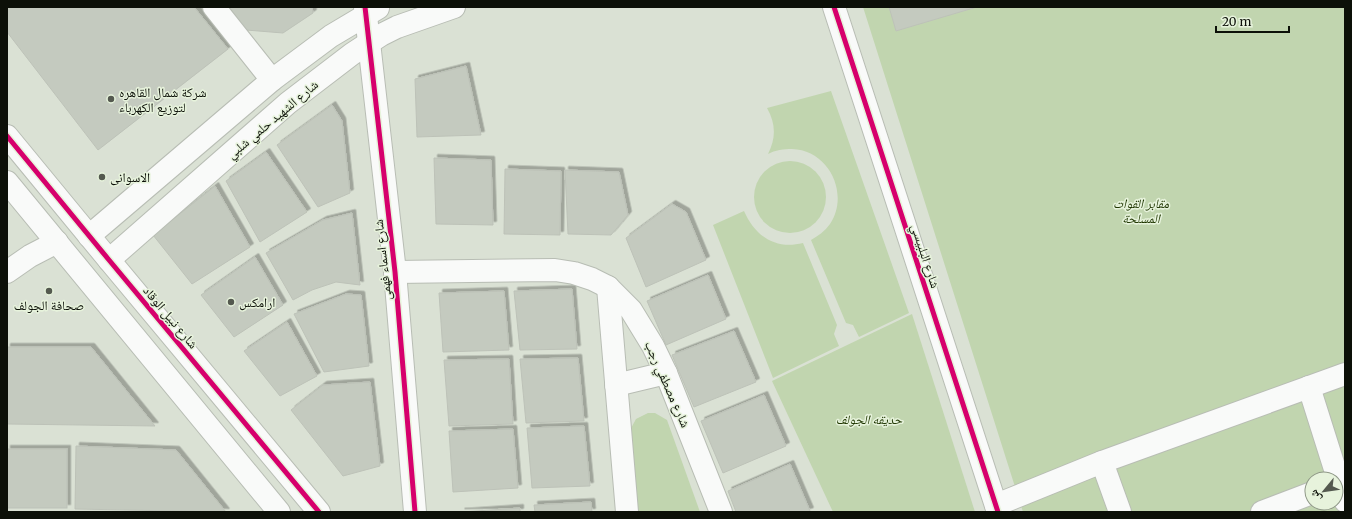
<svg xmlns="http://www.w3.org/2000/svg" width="1352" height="519" viewBox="0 0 1352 519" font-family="Merriweather,'Noto Naskh Arabic',serif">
	<defs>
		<filter id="shadow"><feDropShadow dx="3.5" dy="-3.5" stdDeviation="0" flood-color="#0004"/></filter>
	</defs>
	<rect width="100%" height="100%" fill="#dae1d4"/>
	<g fill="#c1d5af" fill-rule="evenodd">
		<path d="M 863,7 L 1345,7 L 1345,512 L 1023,512 ZM 1312,479 L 1336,479 L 1336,503 L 1312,503 Z"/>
		<path d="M 831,91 L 909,313 L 859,337 L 853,325 L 846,323 L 811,240 C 818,236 825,231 830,224 C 850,194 829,150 792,149 C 784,149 775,150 768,154 C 776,138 776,124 767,108 Z"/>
		<circle cx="790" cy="197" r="36"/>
		<path d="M 744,211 C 755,236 775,250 803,243 L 837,325 L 834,334 L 839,346 L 773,378 L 713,225 Z"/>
		<polygon points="912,314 975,512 833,512 772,381"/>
		<polygon points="648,413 655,413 667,420 700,512 633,512 630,430 636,419"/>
	</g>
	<g fill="#c4cabf" stroke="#bdc2b8" filter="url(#shadow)">
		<polygon points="7,7 194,7 228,49 98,150 7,32"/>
		<polygon points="229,7 312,7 313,13 283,33 246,30"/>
		<polygon points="889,7 977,7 896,31"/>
		<polygon points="466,66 481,135 417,137 415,79"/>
		<polygon points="332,105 342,121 350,193 318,207 277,145"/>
		<polygon points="266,152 307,212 260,242 226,181"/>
		<polygon points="434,158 491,160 493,225 436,224"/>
		<polygon points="505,169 561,171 560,235 504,234"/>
		<polygon points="565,170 619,172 628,215 611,235 568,234"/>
		<polygon points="215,186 250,247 192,284 153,235"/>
		<polygon points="672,204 686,212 706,260 646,287 626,238"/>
		<polygon points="352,213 360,285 336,282 312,290 293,300 266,253 323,220"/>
		<polygon points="255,257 283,305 234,337 201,295"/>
		<polygon points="708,275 726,319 666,345 647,301"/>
		<polygon points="572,289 577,349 520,350 514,291"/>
		<polygon points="504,291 509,350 443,352 439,293"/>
		<polygon points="346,294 361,295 369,366 324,372 294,314"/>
		<polygon points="287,322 317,376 280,396 244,351"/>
		<polygon points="734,331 756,382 694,407 672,355"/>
		<polygon points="7,347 91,347 155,426 7,424"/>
		<polygon points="578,358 584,421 526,423 520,359"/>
		<polygon points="509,359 513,424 449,426 444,360"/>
		<polygon points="370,382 380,466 343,476 291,410 323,385"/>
		<polygon points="764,395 786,446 723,473 701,421"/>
		<polygon points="584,426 590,486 532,488 527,428"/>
		<polygon points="513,429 518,488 453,492 449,431"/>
		<polygon points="76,446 176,450 226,512 75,509"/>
		<rect x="7" y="449" width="60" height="59"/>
		<polygon points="790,464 810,511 807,512 736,512 728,491"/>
		<polygon points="591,502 592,512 535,512 534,505"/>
		<polygon points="520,508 520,512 461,512"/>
	</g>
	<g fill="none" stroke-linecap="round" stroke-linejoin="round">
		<defs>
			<g id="minor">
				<polyline points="214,7 272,80"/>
				<polyline points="365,7 395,272 415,512"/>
				<polyline points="834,7 998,512"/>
				<polyline points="7,136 109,260 319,512"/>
				<polyline points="7,182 279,512"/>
				<polyline points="89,236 272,80 331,36 378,8"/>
				<polyline points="109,260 288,103 352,54 381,35 397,27 454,7"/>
				<polyline points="7,272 30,256 57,242"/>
				<polyline points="395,272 555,270 574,273 592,279 608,287 631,310 653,346 666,373 721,512"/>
				<polyline points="608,287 627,512"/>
				<polyline points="616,385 666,373"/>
				<polyline points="1309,387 1345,501"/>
				<polyline points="1102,462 1120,512"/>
				<polyline points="996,505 1102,462 1345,374"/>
				<polyline points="1262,512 1312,493"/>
			</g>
		</defs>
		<use href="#minor" stroke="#b8bdb4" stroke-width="24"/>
		<use href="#minor" stroke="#f9faf9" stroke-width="22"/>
		<defs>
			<g id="cycleway">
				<polyline points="365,7 395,272 415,512"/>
				<polyline points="834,7 998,512"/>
				<polyline points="7,136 109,260 319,512"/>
			</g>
		</defs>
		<use href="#cycleway" stroke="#e7f3dc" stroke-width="8"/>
		<use href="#cycleway" stroke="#d6006c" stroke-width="5"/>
	</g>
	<g fill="#54594f" stroke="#e7f3dc" stroke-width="1.5">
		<circle cx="111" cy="99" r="4"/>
		<circle cx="102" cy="177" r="4"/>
		<circle cx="49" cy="291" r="4"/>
		<circle cx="231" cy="302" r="4"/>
	</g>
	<g text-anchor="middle" stroke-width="3" stroke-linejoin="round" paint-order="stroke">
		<g font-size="13" fill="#0c1008" stroke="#e7f3dc" text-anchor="start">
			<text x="119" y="97">شركة شمال القاهره<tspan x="119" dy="15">لتوزيع الكهرباء</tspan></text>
			<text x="110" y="182">الاسوانى</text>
			<text x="239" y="307">ارامكس</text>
			<text x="49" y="310" text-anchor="middle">صحافة الجولف</text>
		</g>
		<g font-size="13" fill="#0c1008" stroke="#e7f3dc">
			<text transform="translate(272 119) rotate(-40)" y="5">شارع الشهيد حلمي شلبي</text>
			<text transform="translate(926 256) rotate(72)" y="5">شارع البلبيسي</text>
			<text transform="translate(382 260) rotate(-96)" y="5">شارع اسماء فهمى</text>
			<text transform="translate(171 317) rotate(50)" y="5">شارع نبيل الوقاد</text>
			<text transform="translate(668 384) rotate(66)" y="5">شارع مصطفي رجب</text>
		</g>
		<g font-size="13" font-style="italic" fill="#1f3601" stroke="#e7f3dc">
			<text x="1141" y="208">مقابر القوات<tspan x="1141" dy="15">المسلحة</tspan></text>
			<text x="869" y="424">حديقه الجولف</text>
		</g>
	</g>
	<rect width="1352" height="519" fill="none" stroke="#0c1008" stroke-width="16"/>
	<g transform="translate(1324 491) rotate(241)"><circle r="19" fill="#e7f3dc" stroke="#8f9887"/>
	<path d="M0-3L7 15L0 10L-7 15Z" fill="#54594f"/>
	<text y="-6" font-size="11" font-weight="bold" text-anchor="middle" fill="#0c1008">ش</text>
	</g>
	<path d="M1216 26v6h73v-6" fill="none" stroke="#0c1008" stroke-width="2"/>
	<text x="1222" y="26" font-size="12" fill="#0c1008" stroke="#e7f3dc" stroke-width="3" paint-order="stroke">20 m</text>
</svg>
